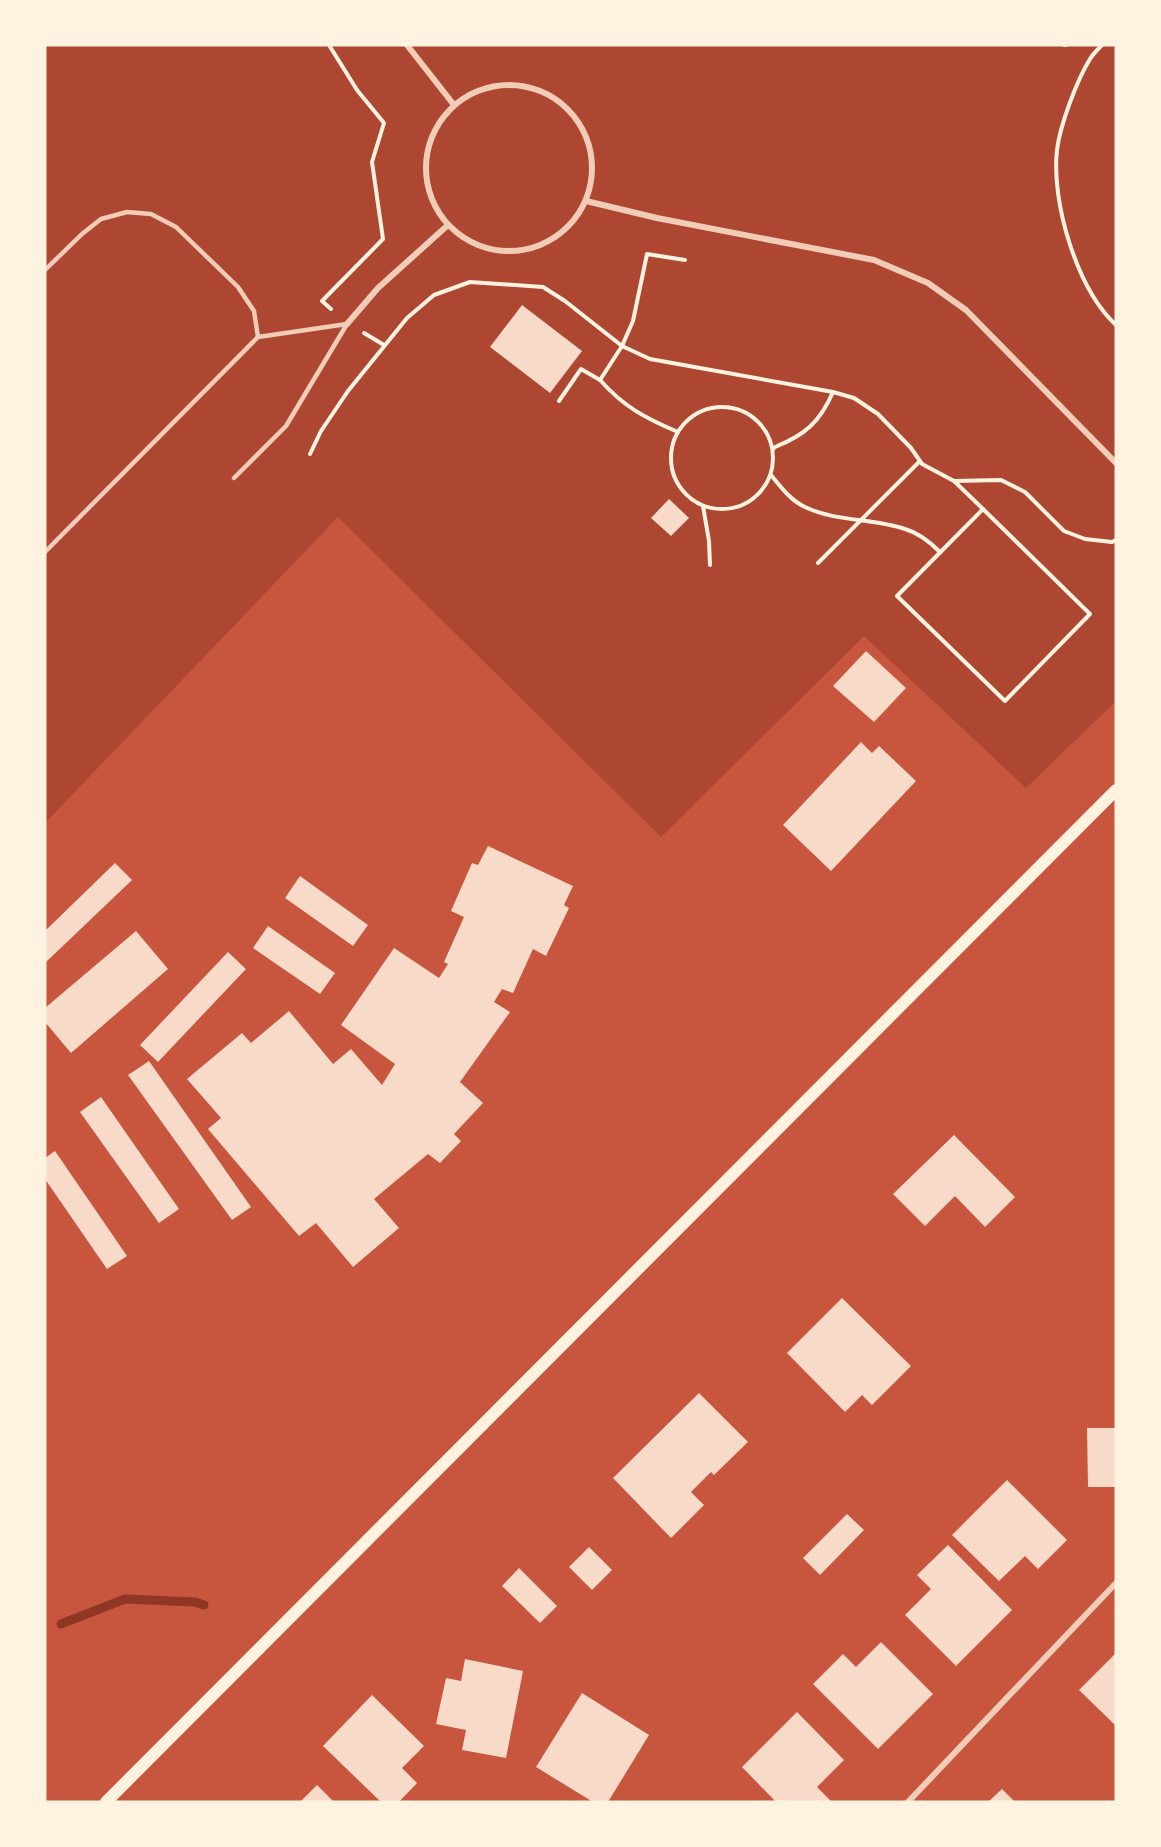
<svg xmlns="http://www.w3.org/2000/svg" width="1161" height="1847" viewBox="0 0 1161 1847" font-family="Helvetica,sans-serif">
	<rect width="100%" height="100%" fill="#c8553d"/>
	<polygon fill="#ae4732" points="45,45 1116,45 1116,701 1026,788 864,636 661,837 338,517 45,823"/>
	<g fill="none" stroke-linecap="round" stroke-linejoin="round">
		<polyline stroke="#8f3625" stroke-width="9" points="61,1624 125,1599 195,1602 204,1605"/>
	</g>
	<g fill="#f7dbc8">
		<polygon points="522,305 582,351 550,393 490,347"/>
		<polygon points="669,499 689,518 671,536 651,518"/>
		<polygon points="866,651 906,688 874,722 833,686"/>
		<polygon points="861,742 872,753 879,746 916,781 831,871 783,825"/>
		<polygon points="488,846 573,886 564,905 569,908 546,956 533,949 513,993 502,989 494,1002 510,1012 460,1082 483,1103 454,1134 461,1141 440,1163 428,1154 374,1199 399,1228 353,1267 316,1223 299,1236 208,1129 221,1118 187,1079 242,1033 251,1043 289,1011 333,1064 351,1049 382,1085 395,1064 341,1025 394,948 439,978 448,964 444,962 464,917 451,911 472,863 478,865"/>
		<polygon points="115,863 132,880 45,963 45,931"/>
		<polygon points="300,876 368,925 353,946 285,898"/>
		<polygon points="268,926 335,973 320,994 253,948"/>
		<polygon points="136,931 168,969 71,1053 45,1022 45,1008"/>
		<polygon points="228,952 246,969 158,1062 140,1045"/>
		<polygon points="149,1061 251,1207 232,1220 128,1075"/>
		<polygon points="101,1097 179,1209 159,1223 80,1112"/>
		<polygon points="954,1135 1015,1197 985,1227 955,1196 925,1226 893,1194"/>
		<polygon points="55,1151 127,1256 107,1269 45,1179 45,1158"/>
		<polygon points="842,1298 911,1366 872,1405 862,1395 845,1412 787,1353"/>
		<polygon points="699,1393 748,1442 714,1475 711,1472 691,1492 704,1505 671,1538 613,1478"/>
		<polygon points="1087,1428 1116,1428 1116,1487 1088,1487"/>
		<polygon points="1007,1480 1067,1540 1038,1569 1025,1556 999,1581 952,1535"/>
		<polygon points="847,1514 864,1530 820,1575 803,1558"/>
		<polygon points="948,1545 1012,1610 956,1666 905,1615 931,1589 917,1575"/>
		<polygon points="589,1547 612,1570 592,1590 569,1567"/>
		<polygon points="519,1568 557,1606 540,1623 502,1586"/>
		<polygon points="881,1642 933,1694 878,1749 813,1684 843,1654 856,1667"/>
		<polygon points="1116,1653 1116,1726 1079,1690"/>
		<polygon points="465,1659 523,1671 506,1758 462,1750 466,1730 436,1724 446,1678 461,1681"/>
		<polygon points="582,1693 649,1735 608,1802 593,1802 536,1767"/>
		<polygon points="372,1695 424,1746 402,1768 417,1783 399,1802 381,1802 323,1746"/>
		<polygon points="797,1712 844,1760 817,1787 832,1802 776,1802 742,1767"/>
		<polygon points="317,1785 334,1802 300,1802"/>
		<polygon points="1002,1789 1015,1802 988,1802"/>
	</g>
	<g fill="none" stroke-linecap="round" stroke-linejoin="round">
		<g stroke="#fff3e0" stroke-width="4">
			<polyline points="329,45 357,90 384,123 372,162 383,239 322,301 331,309"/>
			<polyline points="1064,45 1066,45"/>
			<path d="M 1102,45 C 1098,49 1093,54 1090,59 C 1077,80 1060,125 1057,150 C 1051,202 1077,289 1116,325"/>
			<polyline points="364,333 384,345"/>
			<path d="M 600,380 C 624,407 645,418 678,432"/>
			<polyline points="559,401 581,369 600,380 622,346 633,321 647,254 685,260"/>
			<circle cx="722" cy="458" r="51"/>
			<path d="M 773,449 L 775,447 C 805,435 820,422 833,392"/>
			<polyline points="310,454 321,431 348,391 407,318 434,295 470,282 543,287 565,301 622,346 650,359 833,392 854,398 878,414 911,448 922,464 954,481 1001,480 1025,492 1064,531 1085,539 1112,542 1116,540"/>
			<path d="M 771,475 C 781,487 790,500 805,507 C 836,522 873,518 905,529 C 919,533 930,542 940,552"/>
			<polyline points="954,481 983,509"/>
			<polyline points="703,506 709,541 710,565"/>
			<polygon points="983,509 1090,614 1005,701 897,596"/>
			<polyline points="818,563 920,461"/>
		</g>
		<g stroke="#f1ccb7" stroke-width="4.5">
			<polyline points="45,270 82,234 101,219 127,212 151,214 176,227 238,287 254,311 258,337"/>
			<polyline points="234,478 286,426 347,324"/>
			<polyline points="45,552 258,337 347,324"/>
		</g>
		<g stroke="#f1ccb7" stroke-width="6">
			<polyline points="407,45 454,105"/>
			<circle cx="509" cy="168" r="83"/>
			<polyline points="586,201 657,218 874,260 928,283 966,310 1116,463"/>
			<polyline points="347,324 378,288 448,225"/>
			<polyline points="908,1802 1116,1583"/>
		</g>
		<polyline stroke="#fff3e0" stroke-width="12" points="106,1802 1116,790"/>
	</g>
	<rect width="1161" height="1847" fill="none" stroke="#fff3e0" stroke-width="93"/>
</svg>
